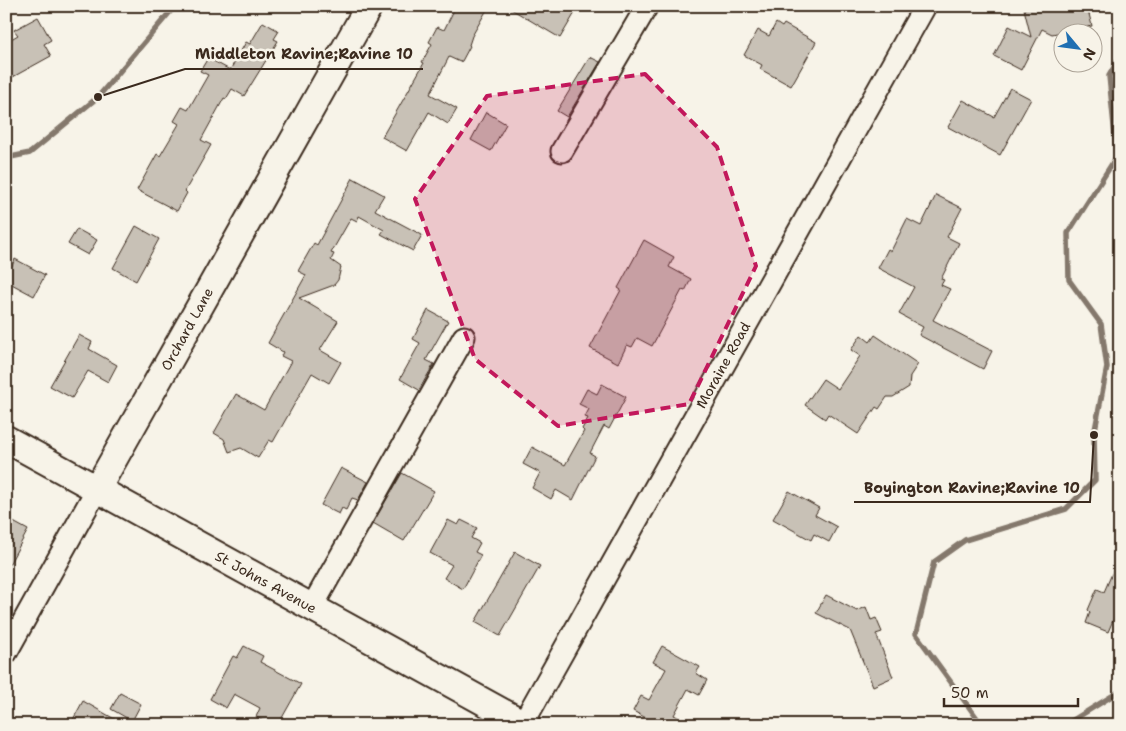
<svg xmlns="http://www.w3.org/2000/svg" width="1126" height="731" viewBox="0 0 1126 731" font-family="'Shantell Sans',sans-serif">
	<rect width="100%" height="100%" fill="#f7f3e8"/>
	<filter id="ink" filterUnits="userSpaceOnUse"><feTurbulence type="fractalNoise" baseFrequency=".02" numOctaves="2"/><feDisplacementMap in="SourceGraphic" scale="10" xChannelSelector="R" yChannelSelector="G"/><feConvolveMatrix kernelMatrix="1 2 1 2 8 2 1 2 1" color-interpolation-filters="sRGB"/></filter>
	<g filter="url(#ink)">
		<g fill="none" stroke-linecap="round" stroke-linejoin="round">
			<g stroke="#84786c" stroke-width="5.5">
				<polyline points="6,158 30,153 98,97 175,6"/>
				<polyline points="982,725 916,634 934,562 965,540 1066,509 1095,480 1094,435 1107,367 1101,324 1069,280 1068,233 1117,156 1109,76 1120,57"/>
				<polyline points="1065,725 1120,691"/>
			</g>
		</g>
		<g fill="#c8c1b6" stroke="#3b2a1e">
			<polygon points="456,6 489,6 472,36 469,45 470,46 462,61 460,62 449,57 430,94 457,109 448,124 429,112 407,151 382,137 424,63 422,62 432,44 429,42 437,27 444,30"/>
			<polygon points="506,6 579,6 560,38"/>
			<polygon points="1037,6 1087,6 1092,26 1052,34 1042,29 1021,70 994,56 1009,26 1031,37 1024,9"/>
			<polygon points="38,17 51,40 44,44 51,56 11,78 6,70 6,42 18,35 14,30"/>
			<polygon points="263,22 279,31 274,39 278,41 244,96 232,89 226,99 224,98 201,140 211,145 185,191 187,193 177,211 137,190 157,154 160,156 179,124 174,121 182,107 188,110 208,75 200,71 208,58 230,70 246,42 250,44"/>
			<polygon points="776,23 782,27 784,24 816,42 791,86 760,69 762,65 744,55 758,30 769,36"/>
			<polygon points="590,57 600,62 567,117 557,111"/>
			<polygon points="1010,88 1031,99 1000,155 948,127 963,100 994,117"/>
			<polygon points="486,112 506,124 491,151 471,140"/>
			<polygon points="353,178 384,195 375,210 422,235 413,251 381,234 384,230 359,216 357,221 351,218 331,253 334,254 331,260 341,267 338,280 334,285 299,298 338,321 320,350 341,362 329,383 312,373 273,442 269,440 258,458 241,448 229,452 224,439 214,433 236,394 264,410 291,361 281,356 283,352 268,343 306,275 298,271 314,243 317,245"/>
			<polygon points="936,195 962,208 947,237 959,243 941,279 944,280 941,285 950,289 933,320 992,351 983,369 919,335 923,327 899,314 914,287 878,268 888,249 891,251 907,219 921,226"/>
			<polygon points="136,226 159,239 136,281 113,268"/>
			<polygon points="77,229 97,240 88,255 68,244"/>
			<polygon points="644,240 674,257 669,267 691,279 685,291 682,290 652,346 637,338 632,347 627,345 618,363 590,348 621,290 618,288"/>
			<polygon points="15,259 45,275 34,296 6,281 6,263 12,266"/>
			<polygon points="428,310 448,321 426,360 434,364 419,390 400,379 420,343 413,339"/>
			<polygon points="79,335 92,342 89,349 117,365 108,382 88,371 72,398 50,386"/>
			<polygon points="861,335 870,342 875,335 918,364 910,376 909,387 893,397 887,397 879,409 876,407 858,434 828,414 825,419 805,405 823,379 838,389 860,356 851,350"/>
			<polygon points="602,384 626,397 609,429 604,426 590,453 595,456 573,500 556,490 551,499 532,488 540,473 523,464 532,447 565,465 584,431 582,429 588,418 585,417 589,409 579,404 587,389 597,394"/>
			<polygon points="341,468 368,482 358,500 352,498 346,510 342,508 339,514 321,505"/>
			<polygon points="402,473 434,491 404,541 373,523"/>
			<polygon points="789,491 819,508 815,515 837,527 829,542 814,534 811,540 773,519"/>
			<polygon points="6,518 28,530 6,570"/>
			<polygon points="448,520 458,525 461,520 477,528 471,538 480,543 475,552 481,555 463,589 444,578 452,565 430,553"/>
			<polygon points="515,552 540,566 500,636 475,622"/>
			<polygon points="1120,555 1120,604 1108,632 1086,623 1090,612 1088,610 1097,589 1104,592"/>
			<polygon points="826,595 857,611 866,607 871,620 876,618 882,632 876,634 893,677 873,686 850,630 816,613"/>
			<polygon points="244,646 263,656 260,662 301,684 278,725 271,725 256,717 260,708 234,694 226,708 210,699 233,656 237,658"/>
			<polygon points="662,646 700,667 696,673 707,680 699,695 688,689 674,715 692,725 659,725 633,711 641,696 649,700 666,669 653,662"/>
			<polygon points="120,693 141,704 132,721 111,709"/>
			<polygon points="83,701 125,725 70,725"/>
		</g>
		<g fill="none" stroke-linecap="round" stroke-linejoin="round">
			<defs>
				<g id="minor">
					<polyline points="562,151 647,6"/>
					<polyline points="312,607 464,337"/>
					<polyline points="6,653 97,489"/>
					<polyline points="522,725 925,6"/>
				</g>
				<g id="tertiary">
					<polyline points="6,439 526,725"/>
					<polyline points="97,489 369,6"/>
				</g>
			</defs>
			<use href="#minor" stroke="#3b2a1e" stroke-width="25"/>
			<use href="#tertiary" stroke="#3b2a1e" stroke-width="30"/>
			<use href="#minor" stroke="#f7f3e8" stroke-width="21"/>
			<use href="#tertiary" stroke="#f7f3e8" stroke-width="26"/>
		</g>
	</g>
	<path fill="#c2185b" fill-opacity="0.2" stroke="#c2185b" stroke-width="4" stroke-dasharray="10 6" stroke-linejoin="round" d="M 645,74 L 717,147 L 756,266 L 689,404 L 558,426 L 475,359 L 415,199 L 487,96 Z"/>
	<g text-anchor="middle" stroke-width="5" stroke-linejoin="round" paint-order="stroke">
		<g font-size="14" fill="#3b2a1e" stroke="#f7f3e8">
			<text transform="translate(187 329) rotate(-61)" y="5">Orchard Lane</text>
			<text transform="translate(723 365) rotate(-61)" y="5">Moraine Road</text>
			<text transform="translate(266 582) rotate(29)" y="5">St Johns Avenue</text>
		</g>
	</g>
	<path fill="none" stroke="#3b2a1e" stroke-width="2" d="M98 97L185 69H423M1094 435L1090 502H854"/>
	<g fill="#3b2a1e" stroke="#f7f3e8" stroke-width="2">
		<circle cx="98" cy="97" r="5"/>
		<circle cx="1094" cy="435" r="5"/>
	</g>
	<g font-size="15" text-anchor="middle" font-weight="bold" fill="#3b2a1e" stroke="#f7f3e8" stroke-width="5" stroke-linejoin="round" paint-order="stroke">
		<text x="304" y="59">Middleton Ravine;Ravine 10</text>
		<text x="972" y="493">Boyington Ravine;Ravine 10</text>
	</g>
	<rect width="1126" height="731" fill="none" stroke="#f7f3e8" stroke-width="25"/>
	<rect x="12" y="12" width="1101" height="706" fill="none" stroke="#3b2a1e" stroke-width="2" filter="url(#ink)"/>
	<g transform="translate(1078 48) rotate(119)"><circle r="24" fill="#f7f3e8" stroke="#aca397"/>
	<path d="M0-4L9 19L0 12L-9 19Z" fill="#1f6fb2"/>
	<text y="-8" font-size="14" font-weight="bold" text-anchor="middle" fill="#3b2a1e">N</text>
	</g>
	<path d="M944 698v8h134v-8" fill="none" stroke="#3b2a1e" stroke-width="2.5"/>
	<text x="951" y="698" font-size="15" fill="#3b2a1e" stroke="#f7f3e8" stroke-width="4" paint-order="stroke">50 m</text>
</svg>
